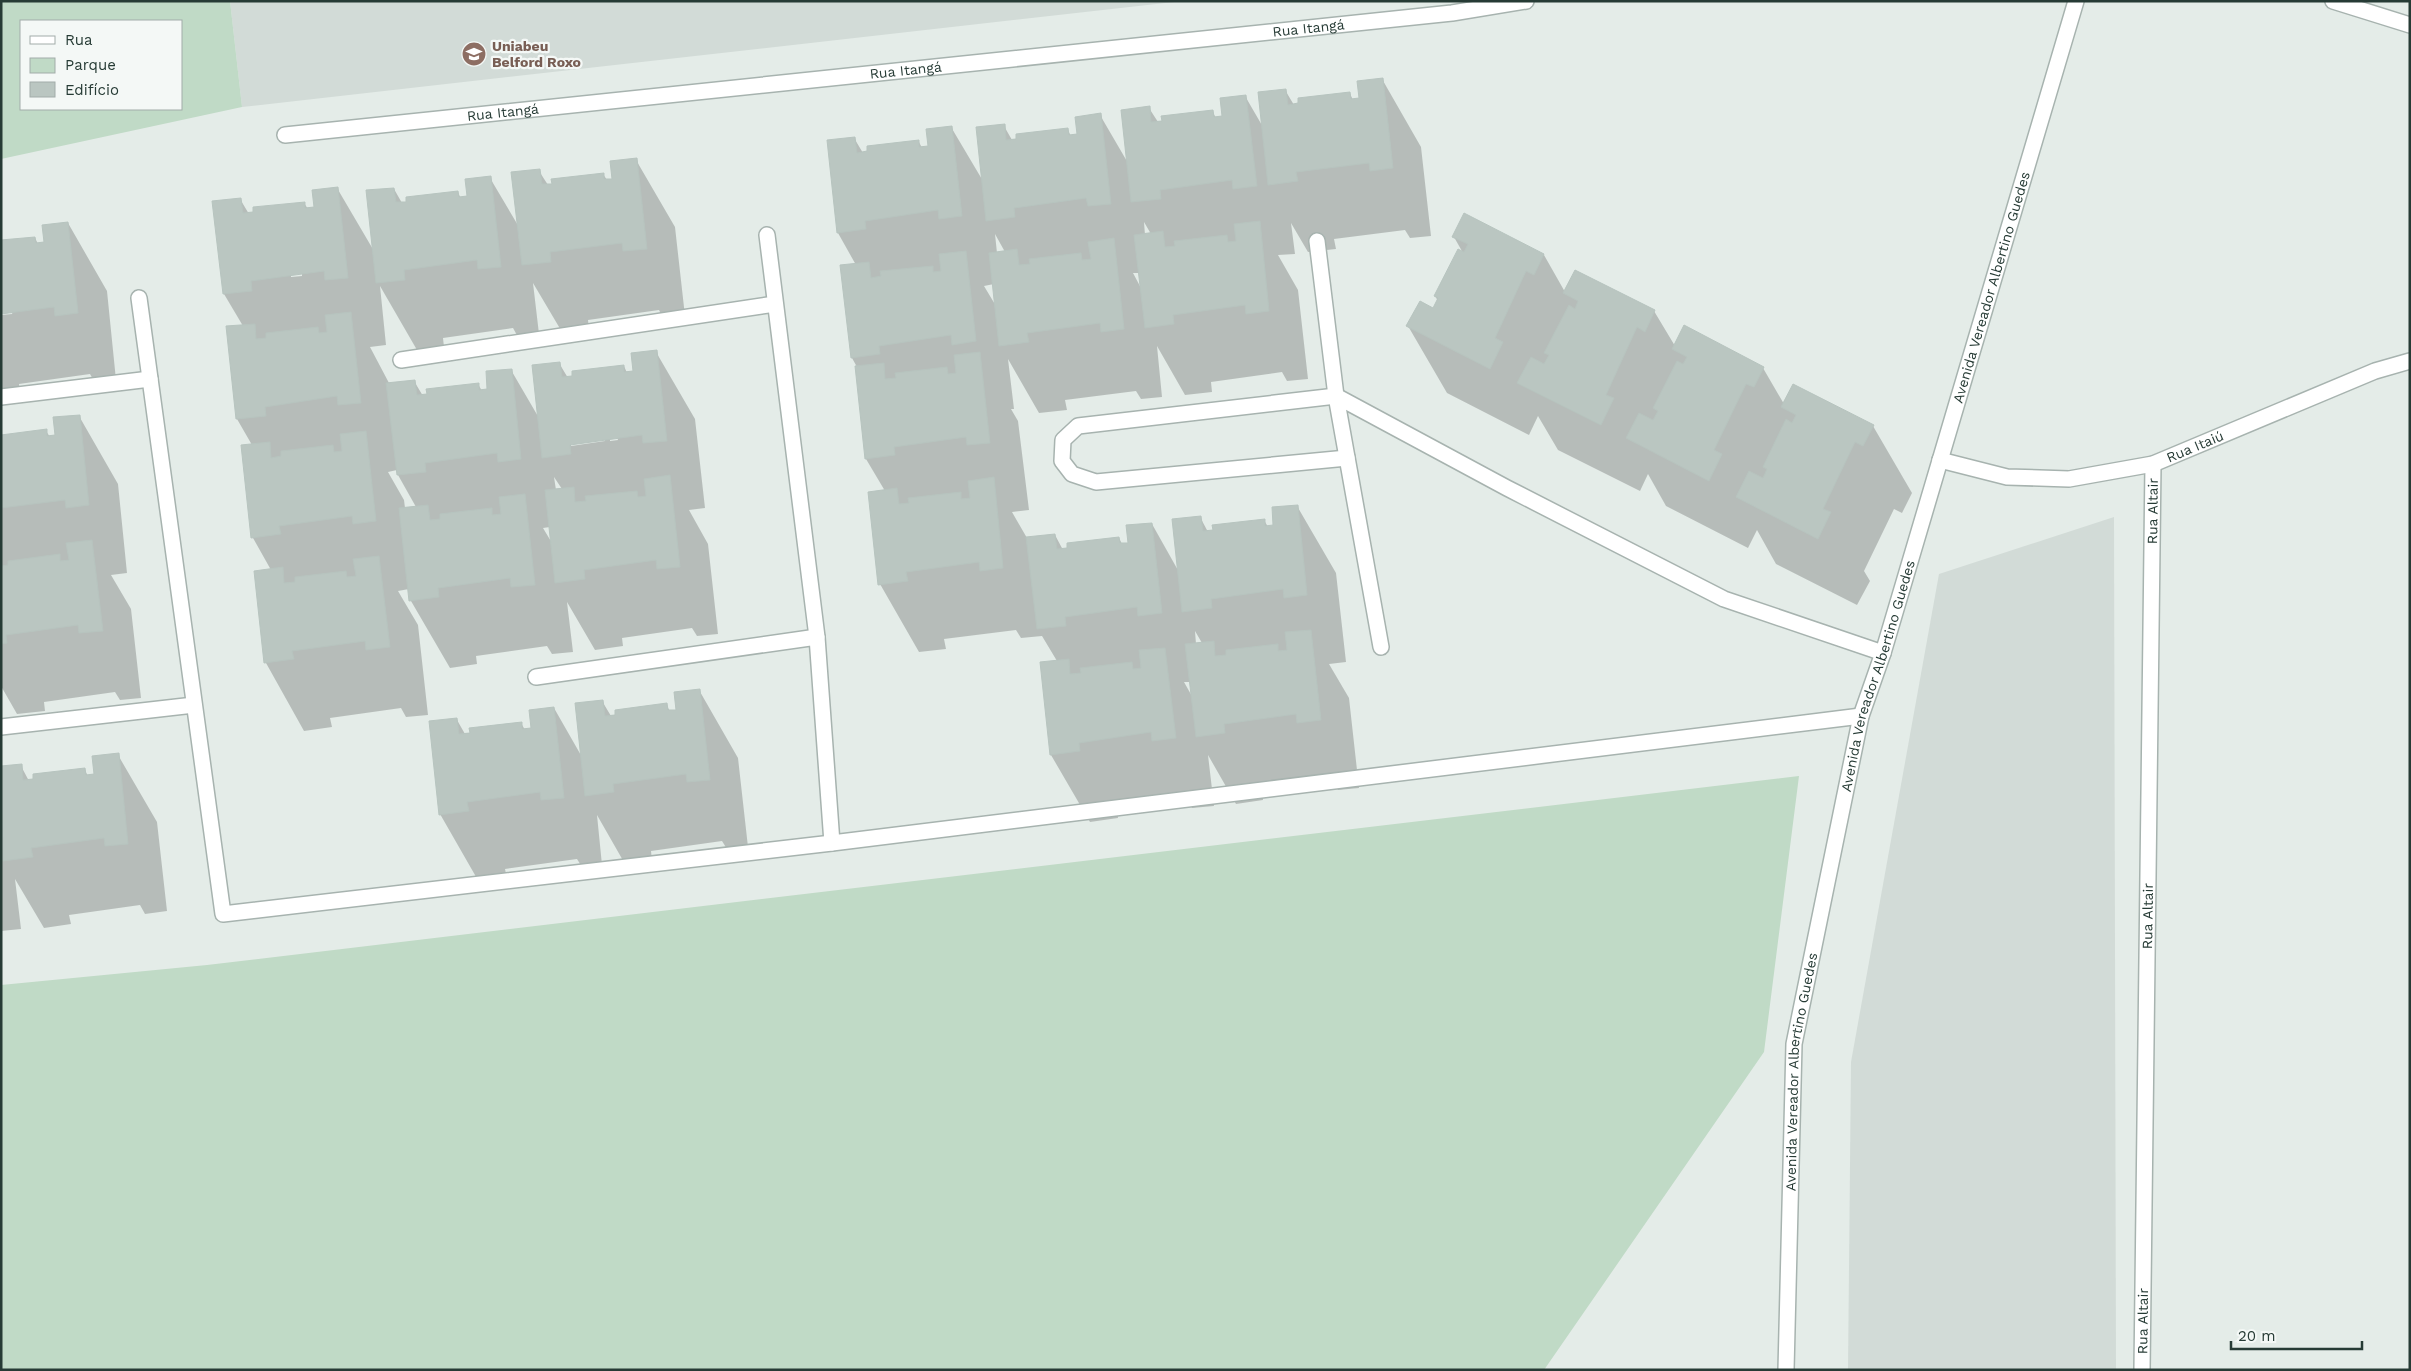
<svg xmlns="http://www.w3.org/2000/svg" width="2411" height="1371" viewBox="0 0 2411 1371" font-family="'Work Sans',sans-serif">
	<rect width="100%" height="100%" fill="#e4ece8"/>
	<g fill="#d2dbd7">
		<polygon points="230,1 1183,1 242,107"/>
		<polygon points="2114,517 2116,1370 1848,1370 1851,1062 1939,574"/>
	</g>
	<g fill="#c0dac6" fill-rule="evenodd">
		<path d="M 1,1 L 230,1 L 242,107 L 1,159 ZM 21,21 L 181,21 L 181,109 L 21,109 Z"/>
		<polygon points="1799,776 1764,1052 1544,1370 1,1370 1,985 207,965"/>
	</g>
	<g fill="#0003" fill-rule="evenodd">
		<path d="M 1382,79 L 1421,147 L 1431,236 L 1410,238 L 1405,230 L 1334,239 L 1336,249 L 1308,252 L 1291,223 L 1295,254 L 1278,255 L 1298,290 L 1308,379 L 1287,381 L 1282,372 L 1211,382 L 1212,392 L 1185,395 L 1157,346 L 1162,397 L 1141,399 L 1136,391 L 1065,400 L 1067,410 L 1039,413 L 1008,359 L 1014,409 L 1011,409 L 1018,421 L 1029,510 L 1012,512 L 1027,538 L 1055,535 L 1063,550 L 1119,538 L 1122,544 L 1129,544 L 1152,524 L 1179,572 L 1200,517 L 1208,532 L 1264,520 L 1268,527 L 1275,526 L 1297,506 L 1336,573 L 1346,662 L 1329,664 L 1349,698 L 1359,788 L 1338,790 L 1333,782 L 1262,792 L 1263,800 L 1236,804 L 1208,755 L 1214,806 L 1192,808 L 1188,800 L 1117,810 L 1118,818 L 1090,822 L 1051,755 L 1057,661 L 1042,636 L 1021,638 L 1016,630 L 944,639 L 946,649 L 919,652 L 880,584 L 885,491 L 866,459 L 857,367 L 852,358 L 841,266 L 856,265 L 838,233 L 854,138 L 863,153 L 919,142 L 922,148 L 929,147 L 951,127 L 983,181 L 1004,126 L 1012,140 L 1067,129 L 1071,136 L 1078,135 L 1100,115 L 1128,163 L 1149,108 L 1158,122 L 1212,111 L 1216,118 L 1224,117 L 1245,96 L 1263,127 L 1285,90 L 1294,105 L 1350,94 L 1353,100 L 1360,99 ZM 1144,222 L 1151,234 L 1145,235 ZM 995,234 L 1005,252 L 997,253 ZM 1133,273 L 1140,273 L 1141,288 ZM 994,284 L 996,306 L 984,286 ZM 1195,631 L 1202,643 L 1196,644 ZM 1184,682 L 1191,682 L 1193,698 Z"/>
		<path d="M 636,160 L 675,227 L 685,316 L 663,318 L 659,310 L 588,320 L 589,329 L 562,332 L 533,283 L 539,334 L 518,337 L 513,328 L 443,338 L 444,347 L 417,350 L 380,286 L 386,345 L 370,347 L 389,383 L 414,381 L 423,396 L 478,384 L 482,391 L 489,390 L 511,370 L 539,418 L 559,363 L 568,378 L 624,366 L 627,373 L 634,372 L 656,352 L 695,419 L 705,508 L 689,510 L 708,544 L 718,634 L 697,636 L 692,628 L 622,638 L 623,646 L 595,650 L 567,602 L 573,652 L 552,654 L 547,646 L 476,656 L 477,664 L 450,668 L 411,601 L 409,589 L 398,591 L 418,625 L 428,715 L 406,717 L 401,708 L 330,718 L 332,727 L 304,731 L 266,663 L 256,572 L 271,570 L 253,538 L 242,446 L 252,445 L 237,419 L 243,326 L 224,294 L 240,199 L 249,214 L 304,203 L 308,209 L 315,208 L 337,188 L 374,251 L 394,189 L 402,203 L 457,192 L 461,198 L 469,197 L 490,178 L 519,227 L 539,171 L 548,185 L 603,174 L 607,180 L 614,180 ZM 302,273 L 302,276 L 291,277 L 291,275 ZM 617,437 L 618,440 L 610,441 L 610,438 ZM 605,439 L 605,441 L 571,446 L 571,444 ZM 397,470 L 398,475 L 416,507 L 405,508 L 404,500 L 388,472 ZM 554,477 L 562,489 L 556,490 ZM 550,527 L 552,543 L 543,528 Z"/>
		<polygon points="1464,215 1544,255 1565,292 1575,272 1654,311 1675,346 1763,368 1784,404 1873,426 1912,493 1902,513 1894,509 1864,571 1870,581 1857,605 1776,564 1757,530 1748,548 1666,506 1648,474 1640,491 1558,450 1538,416 1529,435 1447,393 1408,326 1434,309 1438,301 1435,296 1463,253 1454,237"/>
		<polygon points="68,223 107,291 116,380 95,383 90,374 19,384 20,393 1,395 1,315 12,314 35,238 38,244 45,243"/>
		<polygon points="79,416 118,484 127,573 111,575 131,609 141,698 120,700 115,692 44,702 45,711 17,714 1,686 1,436 46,431 50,437 56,436"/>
		<polygon points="699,690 738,758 748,847 727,849 722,841 651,851 652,860 625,864 597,815 602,865 582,867 577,859 505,869 507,878 479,882 440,814 457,720 465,734 521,723 525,730 532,729 554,708 582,757 602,701 611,716 666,705 670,711 677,711"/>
		<polygon points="118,755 157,822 167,911 145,914 140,905 69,915 71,924 44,928 15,879 21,929 1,931 1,768 21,766 29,781 84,769 88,776 96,775"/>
	</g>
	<g fill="#bac6c1" stroke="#b7c4bf">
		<polygon points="1383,78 1393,168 1370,171 1369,163 1296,172 1298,181 1268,185 1258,92 1286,89 1288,105 1298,103 1298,98 1350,92 1351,99 1359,98 1357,81"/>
		<polygon points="1246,95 1257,186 1233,189 1232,180 1160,190 1161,199 1131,202 1121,110 1150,106 1151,122 1162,121 1161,116 1213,110 1214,117 1222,116 1220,98"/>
		<polygon points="1101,113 1111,204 1088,206 1086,198 1014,208 1015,217 986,221 976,127 1005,124 1006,140 1016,139 1016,134 1068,128 1069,135 1077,134 1075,117"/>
		<polygon points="952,126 962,216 939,219 938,210 865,221 866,229 837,233 827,140 855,137 857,153 867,151 867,146 919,140 919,147 928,146 926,129"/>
		<polygon points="637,158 647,249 623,251 622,243 550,252 551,262 522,265 511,172 540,169 542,184 552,184 551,179 604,173 604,179 612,179 610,161"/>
		<polygon points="491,176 501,267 478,269 477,260 404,270 405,280 376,283 366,190 394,188 396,202 406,202 406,197 458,191 459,197 467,196 465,179"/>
		<polygon points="338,187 348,278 325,280 324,271 251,281 252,291 223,294 212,201 241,198 243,213 253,212 253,207 305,202 305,208 314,207 312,190"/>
		<polygon points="1464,213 1544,254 1534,275 1526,271 1495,338 1503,342 1490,369 1406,326 1420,301 1433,308 1438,298 1434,296 1458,249 1464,252 1468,244 1452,237"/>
		<polygon points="1260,221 1269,311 1246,314 1245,305 1173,315 1174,324 1145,328 1134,235 1163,231 1165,247 1175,246 1174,241 1227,235 1228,242 1236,241 1234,224"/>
		<polygon points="68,222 78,313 55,316 54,307 1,314 1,240 35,237 36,243 44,242 42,225"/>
		<polygon points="1114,238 1124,329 1101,332 1100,323 1027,333 1029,342 999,346 989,253 1017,249 1019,265 1030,264 1029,259 1081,253 1082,260 1091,259 1088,242"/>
		<polygon points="966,251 976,341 952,345 951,335 879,346 880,354 851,358 840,265 869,262 871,278 881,276 880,271 933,266 933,272 941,271 939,254"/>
		<polygon points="1575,270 1655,310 1645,332 1637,327 1606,395 1614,398 1601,425 1517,383 1531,357 1544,364 1549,355 1544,353 1569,305 1575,309 1578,301 1563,293"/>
		<polygon points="351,312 361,403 338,405 337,396 265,407 266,416 236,419 226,326 255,324 256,339 266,338 266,333 318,327 319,333 327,332 325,315"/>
		<polygon points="1684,325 1764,367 1754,387 1746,384 1714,450 1722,454 1709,481 1626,438 1639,413 1653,420 1658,411 1653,408 1677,361 1683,364 1687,357 1672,349"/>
		<polygon points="657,350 667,441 643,443 642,435 570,445 571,454 542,458 532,365 560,362 562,377 572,376 572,371 624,365 624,372 633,371 631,353"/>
		<polygon points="980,352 990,443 967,445 966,437 894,447 895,455 865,459 855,366 884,363 885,379 896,378 895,373 947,367 948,374 956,373 954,355"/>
		<polygon points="512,369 521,459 498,462 497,453 425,463 426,472 397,475 386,383 415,380 417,395 427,394 426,389 479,383 479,390 487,389 486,371"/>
		<polygon points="1793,384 1874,425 1863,446 1855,442 1823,509 1831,512 1818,539 1736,497 1749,471 1763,478 1767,469 1763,467 1786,419 1792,423 1796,415 1781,407"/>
		<polygon points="80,415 89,505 66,508 65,500 1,508 1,435 47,429 47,436 55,435 53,417"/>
		<polygon points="366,431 376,521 353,524 352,516 279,526 281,534 251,538 241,445 270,442 271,458 281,456 281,451 333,445 334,452 342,451 340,434"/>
		<polygon points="670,475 680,567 657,569 656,560 584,570 585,579 555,583 545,490 574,487 575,502 586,501 585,496 637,491 638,497 646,496 644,479"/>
		<polygon points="994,477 1003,568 980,571 979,562 906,572 908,581 878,585 868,492 897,488 899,504 909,503 908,498 961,492 961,499 970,498 968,481"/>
		<polygon points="525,494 535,585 511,587 510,578 438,588 439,597 409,601 399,508 428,505 430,520 440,519 440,514 492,508 492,515 501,514 499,497"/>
		<polygon points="1298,505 1307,595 1284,598 1283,589 1211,599 1212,608 1182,612 1172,519 1201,516 1203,531 1213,530 1212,525 1265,519 1265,526 1273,525 1272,507"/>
		<polygon points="1152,523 1162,613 1138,616 1137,607 1065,617 1066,626 1037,629 1026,537 1055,534 1057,549 1067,548 1067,543 1119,537 1120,543 1128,543 1126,525"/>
		<polygon points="92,540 103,631 79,633 78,625 6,635 7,643 1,644 1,566 8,565 8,561 60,554 60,561 69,560 66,543"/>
		<polygon points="379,556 390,647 366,650 365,641 292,651 294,659 264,663 254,571 283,567 284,583 295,582 295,577 346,571 347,577 356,576 353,559"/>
		<polygon points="1311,630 1321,720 1297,723 1296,714 1224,724 1225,733 1196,737 1185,644 1214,641 1215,656 1226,655 1226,650 1278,644 1278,651 1287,650 1285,632"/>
		<polygon points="1165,648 1176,738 1152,741 1151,732 1079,743 1080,751 1050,755 1040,662 1069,659 1070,674 1081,673 1080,668 1132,662 1133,669 1141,668 1139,650"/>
		<polygon points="700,689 710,780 687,782 686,774 613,784 614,792 585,796 575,703 603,700 605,716 615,715 615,710 667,703 668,710 676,710 674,692"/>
		<polygon points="554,707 564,798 541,800 540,792 467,802 469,811 439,815 429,721 457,718 459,734 470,733 469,728 522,722 522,729 531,728 529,710"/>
		<polygon points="119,753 128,844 105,846 104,838 31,848 33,857 3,861 1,766 22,764 23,780 33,779 33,774 85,768 86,775 94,774 92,756"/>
	</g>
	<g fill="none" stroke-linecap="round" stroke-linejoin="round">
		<defs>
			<g id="minor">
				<polyline points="2333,1 2410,25"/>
				<path id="s1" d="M 285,135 L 1452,13 L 1526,1"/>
				<polyline points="767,235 817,637 832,843"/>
				<polyline points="1317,241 1336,396 1381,647"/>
				<polyline points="139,298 223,914 832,843 1861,716"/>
				<polyline points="401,360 775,304"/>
				<polyline points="1,397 150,379"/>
				<polyline points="1347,458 1096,482 1072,474 1062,461 1063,440 1078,426 1336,396 1507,488 1724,599 1883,653"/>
				<path id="s2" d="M 1940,460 L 2007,477 L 2069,479 L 2153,464 L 2375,371 L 2410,361"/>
				<polyline points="536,677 817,637"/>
				<polyline points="1,727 194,705"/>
				<path id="s3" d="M 1786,1370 L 1794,1044 L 1861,716 L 1883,653 L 2076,1"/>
				<path id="s4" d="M 2142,1370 L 2153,464"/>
			</g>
		</defs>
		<use href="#minor" stroke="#a7b3af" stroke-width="18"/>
		<use href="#minor" stroke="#fff" stroke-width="15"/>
	</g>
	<defs>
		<symbol id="university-disc" viewBox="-11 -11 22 22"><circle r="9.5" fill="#8d6e63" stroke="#f4f8f6"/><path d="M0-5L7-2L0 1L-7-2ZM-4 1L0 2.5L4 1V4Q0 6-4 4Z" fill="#fff"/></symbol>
	</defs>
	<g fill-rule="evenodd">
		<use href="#university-disc" x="460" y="40" width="28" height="28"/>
	</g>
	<g text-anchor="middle" stroke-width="4.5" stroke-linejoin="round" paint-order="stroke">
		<g font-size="14" fill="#263b35" stroke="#f4f8f6">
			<text dy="5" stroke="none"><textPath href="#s1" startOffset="1029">Rua Itangá</textPath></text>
			<text dy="5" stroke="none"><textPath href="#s1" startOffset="624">Rua Itangá</textPath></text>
			<text dy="5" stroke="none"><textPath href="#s1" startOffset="219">Rua Itangá</textPath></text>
			<text dy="5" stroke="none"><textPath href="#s3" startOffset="1109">Avenida Vereador Albertino Guedes</textPath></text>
			<text dy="5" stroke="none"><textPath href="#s2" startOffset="262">Rua Itaiú</textPath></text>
			<text dy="5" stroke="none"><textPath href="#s4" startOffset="859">Rua Altair</textPath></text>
			<text dy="5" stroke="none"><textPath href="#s3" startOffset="704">Avenida Vereador Albertino Guedes</textPath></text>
			<text dy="5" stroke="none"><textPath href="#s4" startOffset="454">Rua Altair</textPath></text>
			<text dy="5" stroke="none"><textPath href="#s3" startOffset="299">Avenida Vereador Albertino Guedes</textPath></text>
			<text dy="5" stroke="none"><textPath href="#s4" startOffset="49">Rua Altair</textPath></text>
		</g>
		<g font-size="14" font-weight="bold" fill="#785e54" stroke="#f4f8f6" text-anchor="start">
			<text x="492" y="51">Uniabeu<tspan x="492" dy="16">Belford Roxo</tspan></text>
		</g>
	</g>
	<rect width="2411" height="1371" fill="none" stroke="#263b35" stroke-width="5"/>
	<rect x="20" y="20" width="162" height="90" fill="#f4f8f6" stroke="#a2aca9"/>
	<rect x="30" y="36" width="25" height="8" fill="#ffffff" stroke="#a2aca9"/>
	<text x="65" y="45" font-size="15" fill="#263b35">Rua</text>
	<rect x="30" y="58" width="25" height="15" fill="#c0dac6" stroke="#a2aca9"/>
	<text x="65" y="70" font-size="15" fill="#263b35">Parque</text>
	<rect x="30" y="82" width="25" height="15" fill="#bac6c1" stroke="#a2aca9"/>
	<text x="65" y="95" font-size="15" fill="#263b35">Edifício</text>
	<path d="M2231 1341v8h131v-8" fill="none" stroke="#263b35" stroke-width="2.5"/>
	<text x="2238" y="1341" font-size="15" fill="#263b35" stroke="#f4f8f6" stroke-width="4" paint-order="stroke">20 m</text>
</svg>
